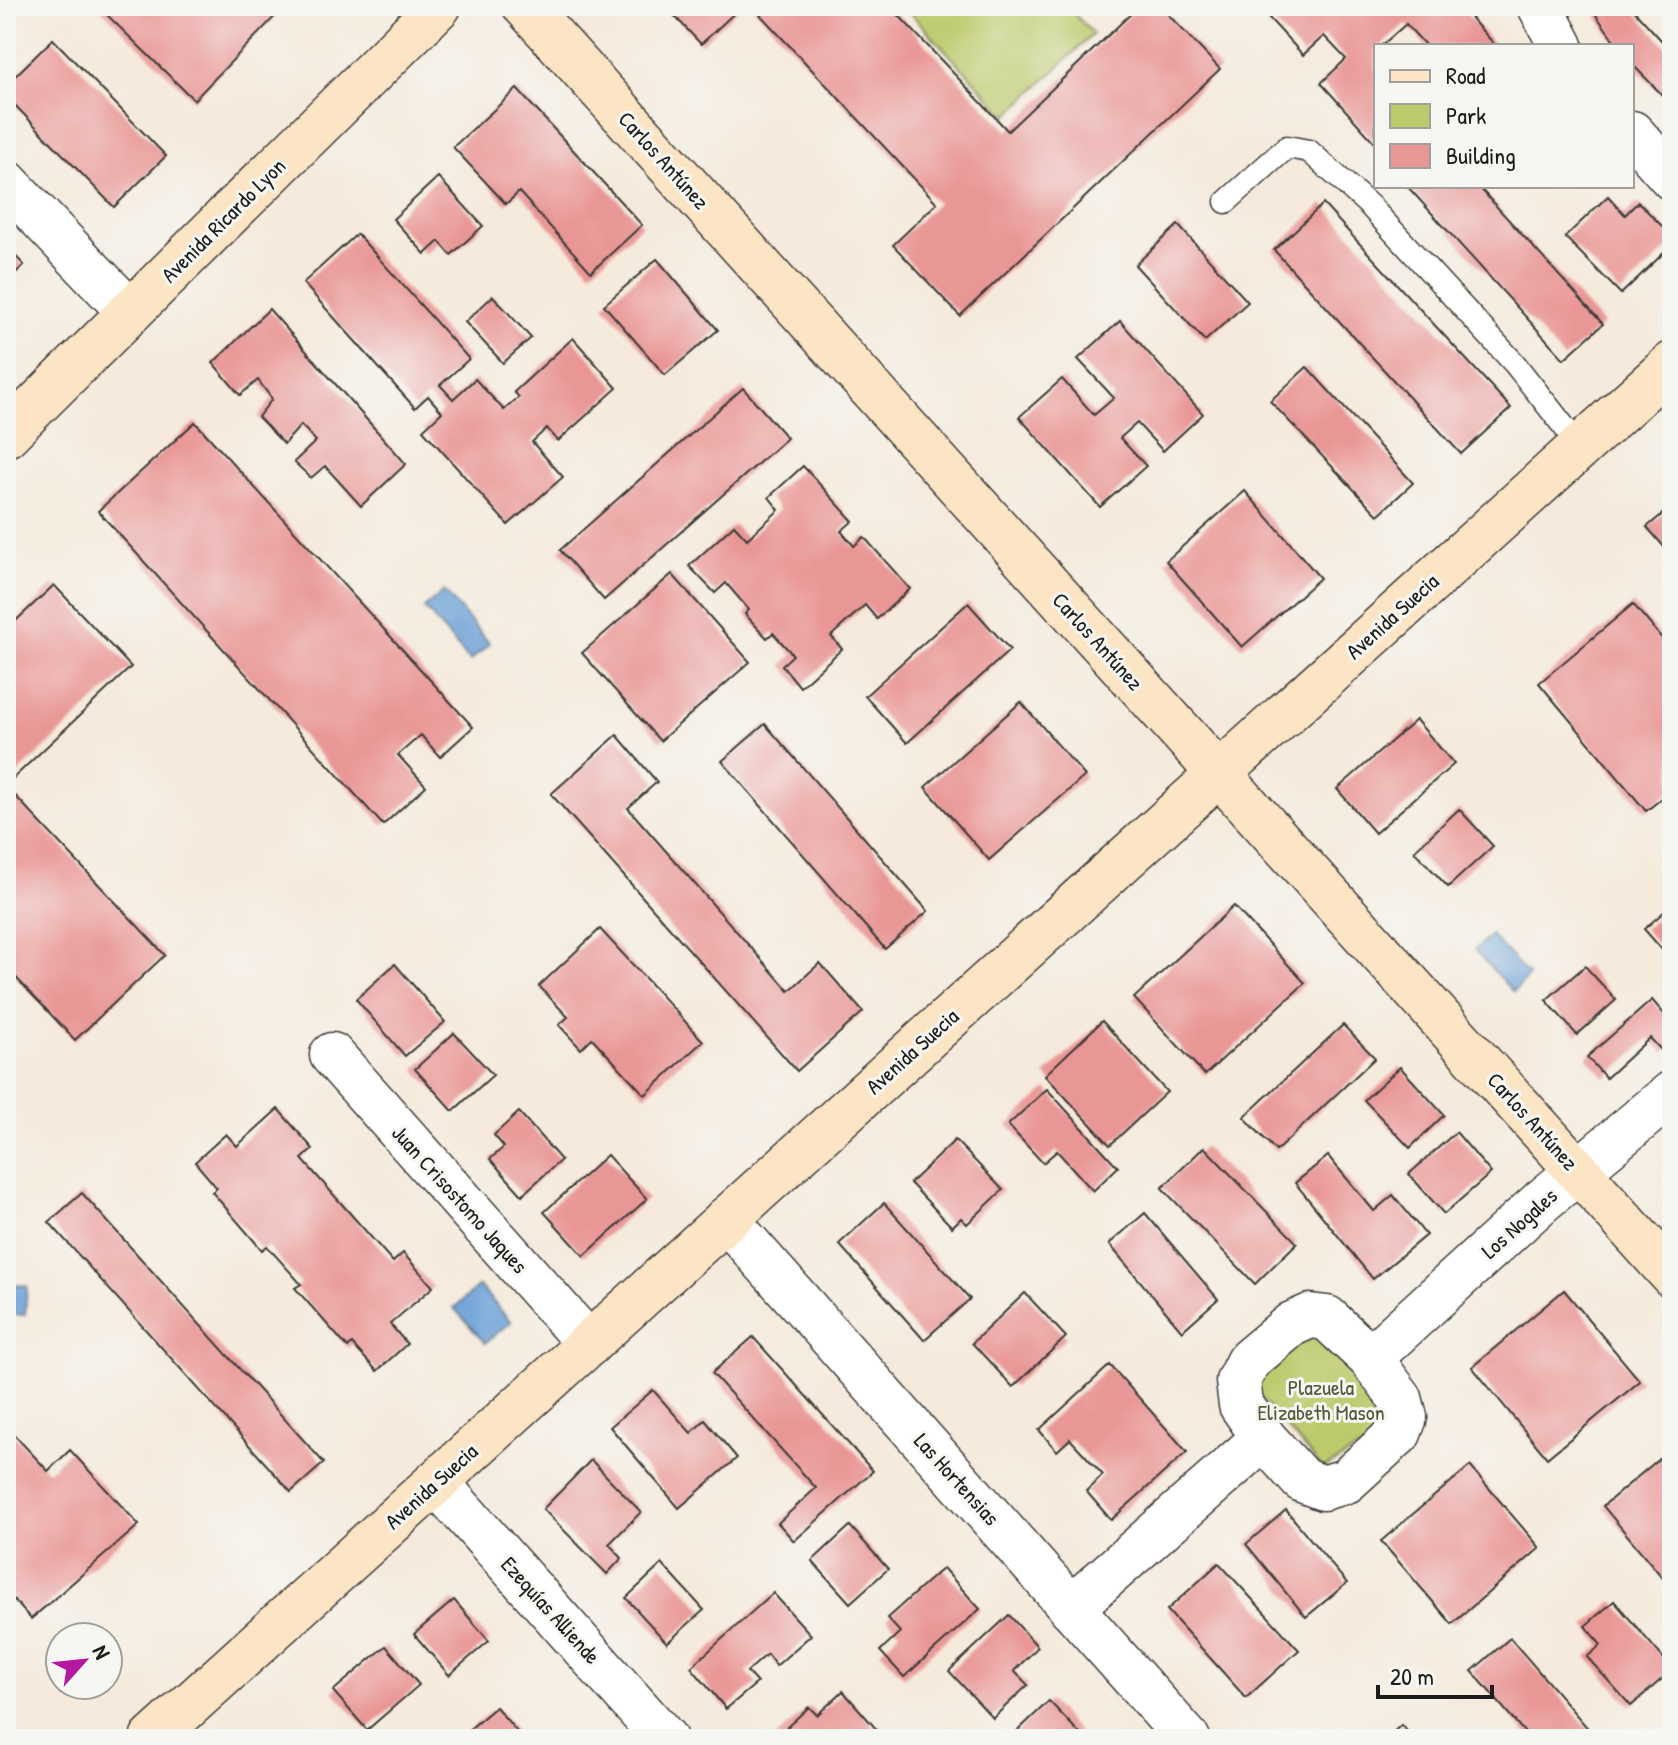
<svg xmlns="http://www.w3.org/2000/svg" width="1678" height="1745" viewBox="0 0 1678 1745" font-family="'Patrick Hand',sans-serif">
	<rect width="100%" height="100%" fill="#f6f6f2"/>
	<filter id="ink" filterUnits="userSpaceOnUse"><feTurbulence type="fractalNoise" baseFrequency=".0125" numOctaves="2"/><feDisplacementMap in="SourceGraphic" scale="16" xChannelSelector="R" yChannelSelector="G"/><feConvolveMatrix kernelMatrix="1 2 1 2 8 2 1 2 1" color-interpolation-filters="sRGB"/></filter>
	<filter id="wash" filterUnits="userSpaceOnUse"><feTurbulence type="fractalNoise" baseFrequency=".006" numOctaves="4" result="noise"/><feDisplacementMap in="SourceGraphic" scale="32" xChannelSelector="R" yChannelSelector="G"/><feGaussianBlur stdDeviation="1.8" result="paint"/><feColorMatrix in="noise" values="0 0 0 0 0 0 0 0 0 0 0 0 0 0 0 0 0 1.4 0 .05"/><feComposite in="paint" operator="in"/></filter>
	<g filter="url(#wash)">
		<rect width="100%" height="100%" fill="#f5eadb"/>
		<g fill="#bdca6c" stroke="#6c7344" stroke-width="2">
			<polygon points="904,6 1067,6 1093,34 1007,116"/>
			<polygon points="1315,1336 1329,1342 1384,1405 1384,1434 1323,1469 1257,1394 1257,1372 1300,1337"/>
		</g>
		<g fill="#679ed5" stroke="#425d78" stroke-width="2">
			<polygon points="444,591 490,644 470,661 424,608"/>
			<polygon points="1491,935 1529,976 1513,992 1474,950"/>
			<polygon points="6,1284 27,1286 25,1315 6,1314"/>
			<polygon points="479,1286 511,1322 485,1343 454,1308"/>
		</g>
		<g id="blocks">
			<g fill="#e99796">
				<polygon points="98,6 285,6 194,100"/>
				<polygon points="665,6 742,6 701,44"/>
				<polygon points="752,6 890,6 1008,131 1139,6 1160,6 1220,69 960,316 893,245 937,203"/>
				<polygon points="1258,6 1460,6 1496,46 1426,46 1406,24 1381,46 1376,46 1376,140 1374,142 1321,83 1346,59 1324,36 1303,55"/>
				<polygon points="1607,6 1630,6 1672,52 1672,105 1632,64 1632,46 1618,46 1596,15"/>
				<polygon points="53,39 166,156 114,207 6,96 6,85"/>
				<polygon points="517,89 642,225 591,272 519,192 506,204 453,147"/>
				<polygon points="438,177 483,226 451,255 439,241 425,254 393,219"/>
				<polygon points="1407,186 1478,186 1603,324 1564,359"/>
				<polygon points="1608,196 1625,215 1638,202 1672,236 1672,245 1621,294 1565,237"/>
				<polygon points="1323,204 1511,408 1461,454 1274,250"/>
				<polygon points="1178,225 1248,302 1205,341 1135,265"/>
				<polygon points="357,234 469,359 440,385 453,399 475,379 504,410 519,397 514,392 573,338 617,388 558,441 547,428 532,442 563,477 508,525 423,430 442,412 428,396 415,408 303,283"/>
				<polygon points="6,246 24,265 6,282"/>
				<polygon points="657,259 718,330 665,375 604,305"/>
				<polygon points="493,296 531,338 503,363 465,322"/>
				<polygon points="269,309 406,464 361,506 325,466 311,478 294,462 316,441 301,425 284,444 258,417 272,399 258,380 240,395 213,363"/>
				<polygon points="1120,321 1203,414 1163,451 1137,423 1120,438 1146,466 1100,507 1019,417 1062,379 1094,415 1114,398 1078,359"/>
				<polygon points="1307,367 1413,483 1378,515 1270,401"/>
				<polygon points="743,388 787,438 604,600 560,550"/>
				<polygon points="195,422 473,727 440,757 421,735 398,755 426,786 383,825 98,511"/>
				<polygon points="803,466 853,521 841,531 854,546 864,537 910,589 877,619 865,605 831,636 842,649 800,687 782,665 793,655 773,633 767,638 745,614 749,610 726,583 715,593 689,566 734,525 747,539 779,510 769,497"/>
				<polygon points="1245,491 1320,578 1242,647 1166,561"/>
				<polygon points="1672,506 1672,556 1647,527"/>
				<polygon points="672,574 750,662 660,741 582,653"/>
				<polygon points="54,585 131,667 6,785 6,630"/>
				<polygon points="968,603 1010,650 907,743 865,696"/>
				<polygon points="1633,604 1672,650 1672,790 1646,811 1539,683"/>
				<polygon points="1021,702 1085,776 989,860 925,787"/>
				<polygon points="1416,720 1454,764 1375,833 1337,789"/>
				<polygon points="765,724 928,911 885,949 722,761"/>
				<polygon points="617,735 657,782 628,808 789,991 820,963 863,1012 797,1071 551,794"/>
				<polygon points="6,786 165,955 75,1040 6,967"/>
				<polygon points="1459,809 1493,846 1448,887 1414,851"/>
				<polygon points="1672,905 1672,961 1644,929"/>
				<polygon points="1234,906 1305,983 1205,1075 1134,998"/>
				<polygon points="600,929 703,1041 645,1095 592,1038 581,1049 559,1025 568,1017 539,986"/>
				<polygon points="395,964 445,1022 405,1056 356,999"/>
				<polygon points="1585,966 1616,1000 1577,1035 1546,1000"/>
				<polygon points="1652,1000 1672,1023 1672,1046 1664,1053 1650,1038 1606,1078 1587,1057"/>
				<polygon points="1102,1021 1167,1092 1110,1145 1045,1075"/>
				<polygon points="1343,1025 1375,1058 1276,1151 1244,1117"/>
				<polygon points="454,1033 493,1075 453,1111 415,1069"/>
				<polygon points="1400,1067 1444,1115 1410,1148 1364,1100"/>
				<polygon points="1047,1089 1118,1167 1093,1191 1057,1151 1043,1163 1008,1125"/>
				<polygon points="278,1109 313,1149 302,1159 393,1262 403,1253 433,1287 390,1324 407,1344 377,1371 352,1344 348,1348 295,1288 301,1284 267,1246 262,1250 212,1192 217,1188 195,1162 226,1134 237,1146"/>
				<polygon points="519,1112 561,1160 522,1195 490,1159 504,1147 494,1135"/>
				<polygon points="1456,1132 1491,1173 1444,1214 1409,1174"/>
				<polygon points="955,1140 1003,1190 967,1224 961,1218 952,1227 910,1183"/>
				<polygon points="1204,1147 1297,1243 1255,1284 1162,1188"/>
				<polygon points="607,1155 647,1199 584,1256 544,1212"/>
				<polygon points="1328,1156 1374,1211 1393,1195 1426,1235 1373,1279 1295,1183"/>
				<polygon points="82,1193 324,1463 291,1492 49,1222"/>
				<polygon points="884,1203 970,1299 924,1340 839,1244"/>
				<polygon points="1145,1213 1218,1299 1182,1331 1109,1244"/>
				<polygon points="1564,1290 1640,1381 1547,1458 1472,1367"/>
				<polygon points="1025,1293 1066,1337 1013,1387 972,1343"/>
				<polygon points="753,1337 873,1471 794,1541 778,1523 816,1488 712,1373"/>
				<polygon points="1110,1365 1187,1452 1111,1520 1086,1491 1103,1475 1070,1439 1057,1451 1039,1430"/>
				<polygon points="653,1390 691,1433 705,1420 737,1458 679,1508 610,1427"/>
				<polygon points="6,1426 48,1471 70,1450 139,1525 31,1619 6,1591"/>
				<polygon points="1672,1448 1672,1589 1603,1506"/>
				<polygon points="591,1460 641,1512 609,1544 622,1558 607,1574 543,1509"/>
				<polygon points="1470,1466 1540,1548 1452,1624 1381,1541"/>
				<polygon points="1286,1510 1347,1583 1306,1617 1246,1544"/>
				<polygon points="850,1526 888,1569 850,1603 812,1561"/>
				<polygon points="1219,1563 1299,1650 1246,1698 1167,1610"/>
				<polygon points="662,1564 704,1610 667,1643 626,1598"/>
				<polygon points="943,1568 980,1609 904,1677 880,1651 900,1632 887,1618"/>
				<polygon points="773,1593 811,1635 776,1666 767,1654 747,1672 757,1683 726,1709 691,1667"/>
				<polygon points="454,1600 489,1641 449,1675 414,1634"/>
				<polygon points="1614,1601 1672,1668 1672,1670 1631,1706 1587,1657 1601,1645 1585,1626"/>
				<polygon points="1009,1615 1038,1647 1014,1671 1028,1685 993,1718 949,1671"/>
				<polygon points="1510,1638 1597,1739 1530,1739 1472,1671"/>
				<polygon points="386,1646 419,1685 367,1730 333,1691"/>
				<polygon points="843,1691 885,1739 774,1739 809,1707 817,1715"/>
				<polygon points="1049,1701 1085,1739 1009,1739"/>
				<polygon points="496,1707 523,1739 470,1739 465,1733"/>
				<polygon points="1401,1725 1415,1739 1386,1739"/>
			</g>
		</g>
	</g>
	<g filter="url(#ink)">
		<use href="#blocks" fill-opacity="0" stroke="#3d3b39" stroke-width="2"/>
		<g fill="none" stroke-linecap="round" stroke-linejoin="round">
			<defs>
				<polyline id="lane" points="1226,202 1287,147 1309,151 1370,206 1515,364 1580,447"/>
				<g id="street">
					<polyline points="1540,6 1561,46"/>
					<polyline points="1632,133 1672,178"/>
					<polyline points="6,182 130,312"/>
					<polyline points="332,1055 589,1344"/>
					<polyline points="726,1219 1188,1739"/>
					<polygon points="1310,1316 1327,1318 1370,1358 1400,1398 1405,1417 1399,1433 1346,1481 1323,1488 1302,1480 1264,1438 1241,1405 1238,1381 1248,1361 1292,1324"/>
					<polyline points="1370,1358 1542,1201 1672,1093"/>
					<polyline points="436,1482 665,1739"/>
					<polyline points="1071,1608 1264,1438"/>
				</g>
				<g id="secondary">
					<polyline points="525,6 1672,1275"/>
					<polyline points="6,435 439,6"/>
					<polyline points="152,1739 1672,364"/>
				</g>
			</defs>
			<use href="#lane" stroke="#3d3b39" stroke-width="25"/>
			<use href="#street" stroke="#3d3b39" stroke-width="47"/>
			<use href="#secondary" stroke="#3d3b39" stroke-width="47"/>
			<use href="#lane" stroke="#fff" stroke-width="22"/>
			<use href="#street" stroke="#fff" stroke-width="44"/>
			<use href="#secondary" stroke="#fce5c4" stroke-width="44"/>
		</g>
	</g>
	<g text-anchor="middle" stroke-width="6" stroke-linejoin="round" paint-order="stroke">
		<g font-size="22" fill="#1c1c1c" stroke="#f6f6f2">
			<text transform="translate(664 160) rotate(48)" y="8">Carlos Antúnez</text>
			<text transform="translate(223 220) rotate(-45)" y="8">Avenida Ricardo Lyon</text>
			<text transform="translate(1392 616) rotate(-42)" y="8">Avenida Suecia</text>
			<text transform="translate(1098 641) rotate(48)" y="8">Carlos Antúnez</text>
			<text transform="translate(912 1051) rotate(-42)" y="8">Avenida Suecia</text>
			<text transform="translate(1533 1121) rotate(48)" y="8">Carlos Antúnez</text>
			<text transform="translate(460 1199) rotate(48)" y="8">Juan Crisostomo Jaques</text>
			<text transform="translate(1519 1223) rotate(-42)" y="8">Los Nogales</text>
			<text transform="translate(957 1479) rotate(48)" y="8">Las Hortensias</text>
			<text transform="translate(431 1486) rotate(-42)" y="8">Avenida Suecia</text>
			<text transform="translate(551 1610) rotate(48)" y="8">Ezequías Alliende</text>
		</g>
		<g font-size="22" fill="#545938" stroke="#f6f6f2">
			<text x="1321" y="1395">Plazuela<tspan x="1321" dy="25">Elizabeth Mason</tspan></text>
		</g>
	</g>
	<rect width="1678" height="1745" fill="none" stroke="#f6f6f2" stroke-width="32"/>
	<rect x="1374" y="44" width="260" height="144" fill="#f6f6f2" stroke="#9f9f9c" stroke-width="2"/>
	<rect x="1390" y="70" width="40" height="12" fill="#fce5c4" stroke="#9f9f9c" stroke-width="2"/>
	<text x="1446" y="84" font-size="24" fill="#1c1c1c">Road</text>
	<rect x="1390" y="104" width="40" height="24" fill="#bdca6c" stroke="#9f9f9c" stroke-width="2"/>
	<text x="1446" y="124" font-size="24" fill="#1c1c1c">Park</text>
	<rect x="1390" y="144" width="40" height="24" fill="#e99796" stroke="#9f9f9c" stroke-width="2"/>
	<text x="1446" y="164" font-size="24" fill="#1c1c1c">Building</text>
	<g transform="translate(84 1661) rotate(63)"><circle r="38" fill="#f6f6f2" stroke="#9f9f9c" stroke-width="2"/>
	<path d="M0-6L14 30L0 20L-14 30Z" fill="#b5179e"/>
	<text y="-12" font-size="22" font-weight="bold" text-anchor="middle" fill="#1c1c1c">N</text>
	</g>
	<path d="M1378 1685v12h114v-12" fill="none" stroke="#1c1c1c" stroke-width="4"/>
	<text x="1390" y="1685" font-size="24" fill="#1c1c1c" stroke="#f6f6f2" stroke-width="6" paint-order="stroke">20 m</text>
</svg>
